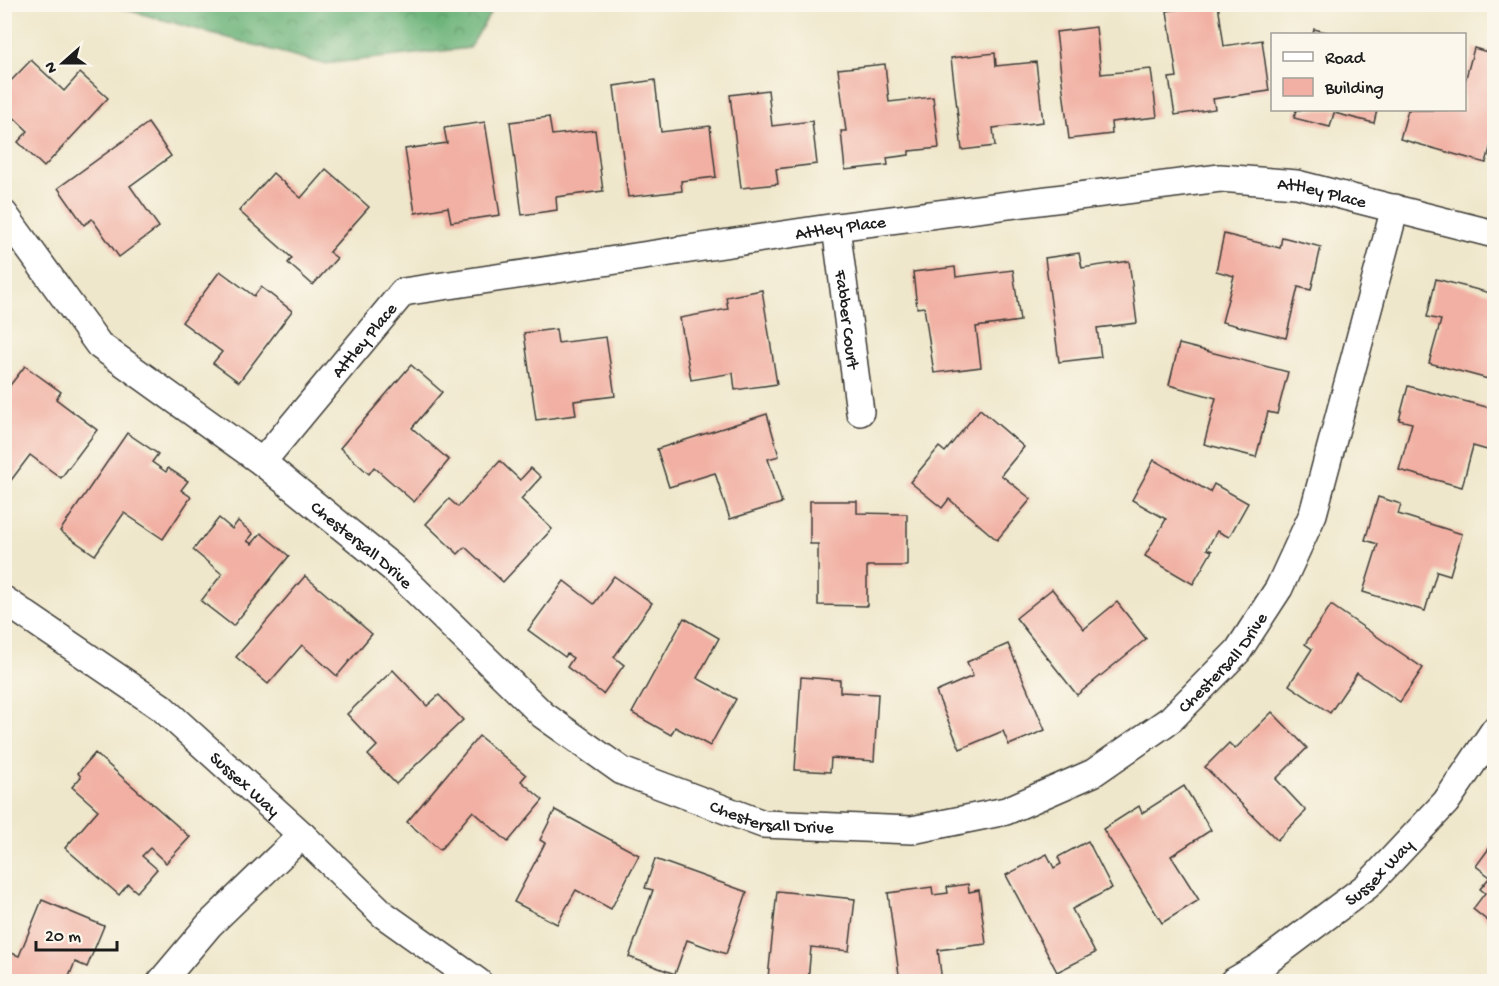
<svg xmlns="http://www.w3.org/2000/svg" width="1499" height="986" viewBox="0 0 1499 986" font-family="'Gochi Hand',sans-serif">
	<defs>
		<pattern id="forest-crowns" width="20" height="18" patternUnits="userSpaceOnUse" patternTransform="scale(1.5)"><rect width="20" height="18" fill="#6db47a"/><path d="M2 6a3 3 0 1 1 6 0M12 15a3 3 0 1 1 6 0" fill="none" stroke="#599263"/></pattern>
	</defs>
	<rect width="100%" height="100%" fill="#fbf7ec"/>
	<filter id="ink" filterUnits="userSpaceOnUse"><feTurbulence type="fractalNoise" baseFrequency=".0167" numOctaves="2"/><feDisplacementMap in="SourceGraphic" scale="12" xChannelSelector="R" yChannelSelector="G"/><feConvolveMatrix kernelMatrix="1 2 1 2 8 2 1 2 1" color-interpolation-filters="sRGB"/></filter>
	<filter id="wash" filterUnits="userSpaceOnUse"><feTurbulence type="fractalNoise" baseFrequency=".008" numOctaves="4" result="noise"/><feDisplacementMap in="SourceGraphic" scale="24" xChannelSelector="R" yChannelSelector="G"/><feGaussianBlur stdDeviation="1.35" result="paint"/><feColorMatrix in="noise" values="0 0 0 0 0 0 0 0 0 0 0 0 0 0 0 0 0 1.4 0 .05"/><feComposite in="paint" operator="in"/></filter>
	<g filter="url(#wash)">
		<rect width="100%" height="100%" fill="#efe7cb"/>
		<polygon fill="url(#forest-crowns)" stroke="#44684b" stroke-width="1.5" points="109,5 495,5 470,48 323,64"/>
		<g id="blocks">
			<g fill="#f1b0a3">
				<polygon points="1211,4 1218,4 1224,46 1262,40 1269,91 1213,99 1215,109 1175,115 1169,78 1177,77 1167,11"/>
				<polygon points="1096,27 1101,74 1151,69 1157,117 1111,122 1112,134 1069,139 1056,32"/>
				<polygon points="1314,29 1334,34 1313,34"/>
				<polygon points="1474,48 1494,54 1494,133 1486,163 1400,139 1408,110 1464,110 1464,85"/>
				<polygon points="995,53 996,66 1036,62 1043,122 993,128 995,146 962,150 951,58"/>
				<polygon points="31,60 64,91 80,73 108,98 44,167 18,142 28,131 4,108 4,88"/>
				<polygon points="885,64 889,102 933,97 939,148 909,151 909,155 887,158 888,165 845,170 841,131 846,131 838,69"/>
				<polygon points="655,80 661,132 710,126 716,177 681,181 682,191 628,197 614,86"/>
				<polygon points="768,90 772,126 812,121 817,164 776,169 778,184 741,188 730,95"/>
				<polygon points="1296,110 1377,110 1374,123 1334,113 1330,127 1294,118"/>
				<polygon points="549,117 552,135 595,130 603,191 556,197 557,210 522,215 510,122"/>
				<polygon points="485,122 500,215 451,222 448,207 415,213 405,149 447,143 444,128"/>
				<polygon points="148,123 171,156 130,186 159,227 119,257 92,219 84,225 58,188"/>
				<polygon points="326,169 369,207 329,252 337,258 313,285 288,263 292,258 239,211 273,173 301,198"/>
				<polygon points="1224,234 1280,248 1282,237 1321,247 1311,290 1298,287 1286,338 1222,322 1234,276 1216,271"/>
				<polygon points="1079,253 1082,268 1129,261 1137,323 1097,328 1101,357 1059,362 1045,258"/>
				<polygon points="955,267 956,277 1013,270 1020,321 976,327 981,367 934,373 924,307 917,308 913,272"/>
				<polygon points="220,271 254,296 261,287 292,311 239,382 213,363 222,352 182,322"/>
				<polygon points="1436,279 1494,294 1494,369 1492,380 1429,363 1441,320 1427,317"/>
				<polygon points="762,290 777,384 735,390 733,373 691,380 680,318 728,309 726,297"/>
				<polygon points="556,329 558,343 606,337 615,396 574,401 576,415 536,420 524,333"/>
				<polygon points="1179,344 1288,372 1277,414 1268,412 1256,457 1204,444 1216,398 1169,385"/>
				<polygon points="411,365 442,392 412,428 449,460 414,502 374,467 369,474 340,448"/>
				<polygon points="25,366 61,392 56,399 97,430 61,478 30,455 9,483 4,480 4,408 8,403 4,400 4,393"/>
				<polygon points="1408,386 1494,409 1494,452 1473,446 1462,487 1399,470 1412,423 1399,420"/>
				<polygon points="980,409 1024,447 1001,475 1031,499 997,540 949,499 942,508 910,482 939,447 945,452"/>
				<polygon points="767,414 779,456 768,459 782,503 730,519 715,473 669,487 657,449"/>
				<polygon points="127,433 158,454 152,462 166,472 168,468 188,481 181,490 191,497 163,539 124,513 95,555 60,531"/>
				<polygon points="1154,460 1210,492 1214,484 1248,503 1229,537 1217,531 1207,549 1212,551 1193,584 1145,556 1166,519 1132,500"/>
				<polygon points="500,461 520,480 531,468 541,477 521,499 552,529 503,582 465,547 458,554 426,524 449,499 458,507"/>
				<polygon points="1378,497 1401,504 1398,514 1462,534 1450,575 1437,571 1425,611 1363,592 1378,544 1365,540"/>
				<polygon points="810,501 857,501 857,513 907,514 907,566 867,566 867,606 818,605 818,544 810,544"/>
				<polygon points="219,518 232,529 238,521 253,534 247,541 252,544 261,533 289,556 233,626 201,601 222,574 193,550"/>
				<polygon points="305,576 372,634 337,676 302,645 268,684 236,657"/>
				<polygon points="614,576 652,603 614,657 624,665 603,694 567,667 573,658 567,654 565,657 528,630 564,581 594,604"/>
				<polygon points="1052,589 1084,629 1117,602 1146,639 1077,695 1016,618"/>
				<polygon points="1331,605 1423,668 1400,702 1357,673 1330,713 1289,685 1312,649 1305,644"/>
				<polygon points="684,618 719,638 697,678 736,699 710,746 675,727 671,735 632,713"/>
				<polygon points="1008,644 1045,730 1009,745 1003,731 960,749 936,692 973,676 967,662"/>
				<polygon points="393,670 427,706 439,695 463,720 396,784 368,755 377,746 347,714"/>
				<polygon points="801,677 840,680 840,692 878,694 874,761 831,758 830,772 795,770"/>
				<polygon points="1272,712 1307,748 1276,779 1306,811 1277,840 1205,767 1229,743 1235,749"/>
				<polygon points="479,736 526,775 521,781 543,800 508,842 473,811 440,850 407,822"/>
				<polygon points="95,753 190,837 166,863 150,848 142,856 157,869 137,892 128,884 119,895 65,848 98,810 72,787 81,777 78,773"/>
				<polygon points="1184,786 1211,830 1171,856 1199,900 1162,923 1103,829 1139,806 1142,813"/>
				<polygon points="555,810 639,855 611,909 576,890 557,924 514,902 545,843 540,840"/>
				<polygon points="1088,841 1112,888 1072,909 1095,953 1057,972 1006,875 1047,854 1054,868 1061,864 1058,857"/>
				<polygon points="1493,843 1494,844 1494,926 1473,909 1485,893 1480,889 1490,877 1476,866"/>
				<polygon points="655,859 747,892 726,954 687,940 675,974 629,957 653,890 645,888"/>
				<polygon points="968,884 969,892 979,890 986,944 938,950 942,982 900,982 888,893 932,887 933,895 948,893 947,887"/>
				<polygon points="777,891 855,899 849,951 811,947 808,982 768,978"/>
				<polygon points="42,900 104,926 87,967 75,962 68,979 74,982 4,982 4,950 19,956"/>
			</g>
		</g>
	</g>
	<g filter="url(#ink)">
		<use href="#blocks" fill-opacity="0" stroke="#3c3a36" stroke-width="1.5"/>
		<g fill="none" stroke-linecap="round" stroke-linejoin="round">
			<defs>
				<g id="street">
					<path id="s1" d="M 4,214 L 99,345 L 262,462 L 394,569 L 543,715 L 622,771 L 763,824 L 912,830 L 1006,811 L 1093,773 L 1171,719 L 1238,651 L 1279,588 L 1313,514 L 1395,208"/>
					<path id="s2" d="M 836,227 L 860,412"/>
					<path id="s3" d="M 262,462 L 403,292 L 836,227 L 1220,178 L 1297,184 L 1494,234"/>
					<path id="s4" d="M 4,600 L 161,707 L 302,835 L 384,915 L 478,982"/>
					<polyline points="161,982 209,925 302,835"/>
					<path id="s5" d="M 1233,982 L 1259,967 L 1367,886 L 1446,802 L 1494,731"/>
				</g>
			</defs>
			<use href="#street" stroke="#3c3a36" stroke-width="30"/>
			<use href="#street" stroke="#fff" stroke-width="27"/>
		</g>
	</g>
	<g text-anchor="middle" stroke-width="5" stroke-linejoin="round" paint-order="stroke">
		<g font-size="18" fill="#1c1c1c" stroke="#fbf7ec">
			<text dy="6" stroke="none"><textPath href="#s3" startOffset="1149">Attley Place</textPath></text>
			<text dy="6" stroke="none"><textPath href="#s3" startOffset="663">Attley Place</textPath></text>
			<text dy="6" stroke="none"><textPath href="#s2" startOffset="93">Fabber Court</textPath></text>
			<text dy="6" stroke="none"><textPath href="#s3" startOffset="159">Attley Place</textPath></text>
			<text dy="6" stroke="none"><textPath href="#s1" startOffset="492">Chestersall Drive</textPath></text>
			<text dy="6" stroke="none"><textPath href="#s1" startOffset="1500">Chestersall Drive</textPath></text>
			<text dy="6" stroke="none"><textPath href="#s4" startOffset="304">Sussex Way</textPath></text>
			<text dy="6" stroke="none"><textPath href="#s1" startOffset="996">Chestersall Drive</textPath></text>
			<text dy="6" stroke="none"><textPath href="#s5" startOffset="183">Sussex Way</textPath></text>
		</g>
	</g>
	<rect width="1499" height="986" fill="none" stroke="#fbf7ec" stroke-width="24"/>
	<rect x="1271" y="33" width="195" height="78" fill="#fbf7ec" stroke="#a29f99" stroke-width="1.5"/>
	<rect x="1283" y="52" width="30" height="9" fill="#ffffff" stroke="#a29f99" stroke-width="1.5"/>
	<text x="1325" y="63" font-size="18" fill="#1c1c1c">Road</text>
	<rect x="1283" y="78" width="30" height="18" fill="#f1b0a3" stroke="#a29f99" stroke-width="1.5"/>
	<text x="1325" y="93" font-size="18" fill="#1c1c1c">Building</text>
	<g transform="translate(63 63) rotate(249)" stroke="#fbf7ec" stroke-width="4.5" paint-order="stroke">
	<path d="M0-4.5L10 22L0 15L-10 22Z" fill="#1c1c1c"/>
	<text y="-9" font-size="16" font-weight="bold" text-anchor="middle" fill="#1c1c1c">N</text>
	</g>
	<path d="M36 941v9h81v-9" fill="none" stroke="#1c1c1c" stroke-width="3"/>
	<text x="45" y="941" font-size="18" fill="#1c1c1c" stroke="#fbf7ec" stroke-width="4.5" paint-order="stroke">20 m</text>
</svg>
